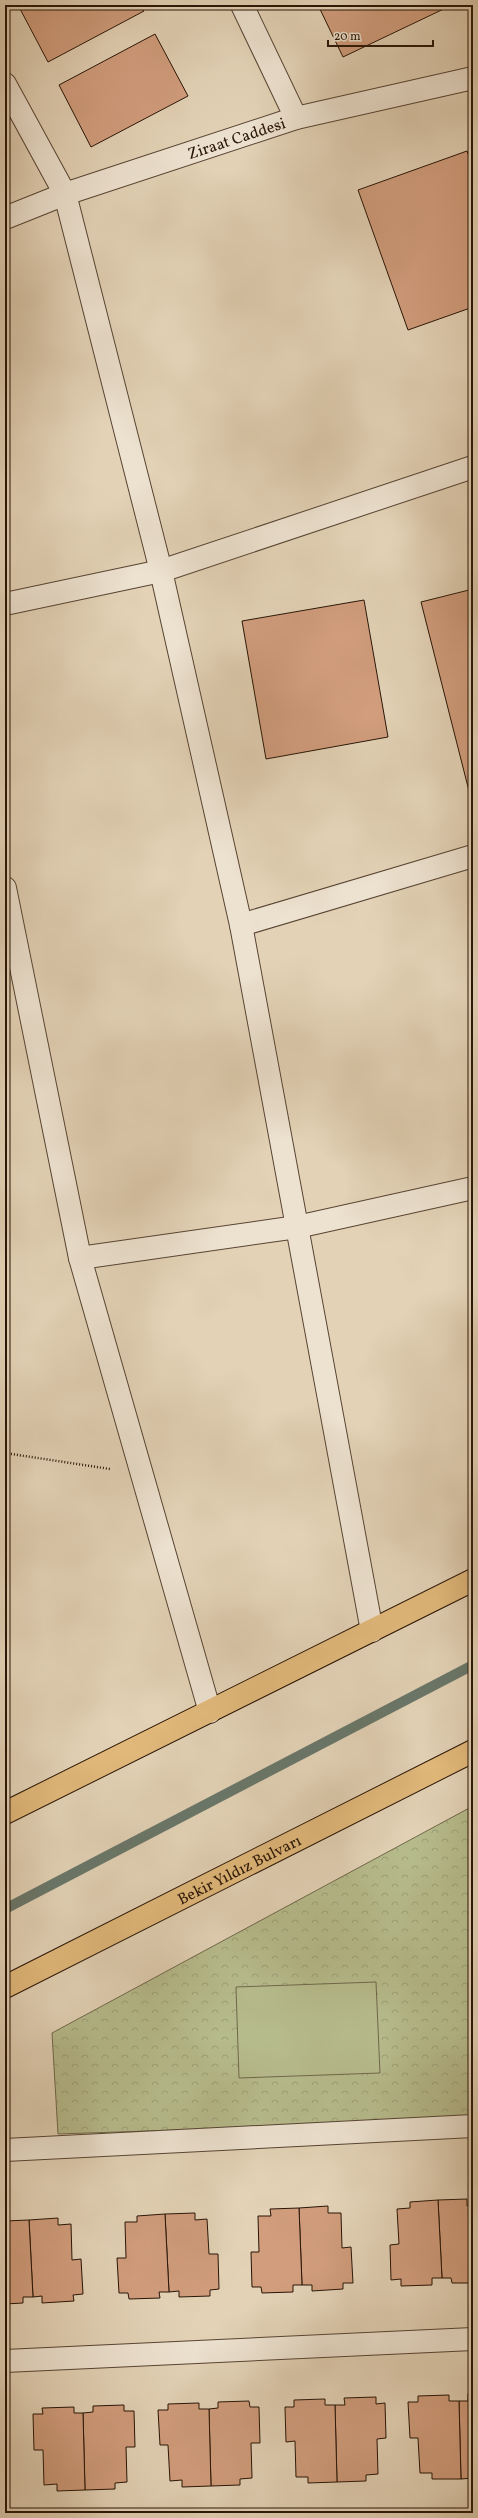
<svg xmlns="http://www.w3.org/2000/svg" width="478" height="2518" viewBox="0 0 478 2518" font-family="Vollkorn,serif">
	<defs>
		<pattern id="park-crowns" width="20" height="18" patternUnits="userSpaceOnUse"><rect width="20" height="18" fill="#b6bb8c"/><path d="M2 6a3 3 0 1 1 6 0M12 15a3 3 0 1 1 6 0" fill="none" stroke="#9ca077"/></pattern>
	</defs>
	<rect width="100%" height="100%" fill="#e3d2b6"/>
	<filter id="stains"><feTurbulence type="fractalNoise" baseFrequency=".005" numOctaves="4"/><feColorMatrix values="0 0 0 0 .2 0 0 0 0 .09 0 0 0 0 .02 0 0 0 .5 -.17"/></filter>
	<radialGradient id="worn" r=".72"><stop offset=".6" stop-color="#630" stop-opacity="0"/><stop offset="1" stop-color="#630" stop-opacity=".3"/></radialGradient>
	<polygon fill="url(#park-crowns)" stroke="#6f684a" points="473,1806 473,2120 58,2134 52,2033"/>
	<polygon fill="#b6bb8c" stroke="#6f684a" points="376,1982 380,2073 239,2078 236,1987"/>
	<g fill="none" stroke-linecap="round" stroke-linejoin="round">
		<polyline stroke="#69776a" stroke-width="10" points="5,1909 473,1665"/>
	</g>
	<g fill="#d19d7d" stroke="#281507">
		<polygon points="18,5 140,5 144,11 48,62"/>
		<polygon points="318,5 452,5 343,57"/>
		<polygon points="155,34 188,96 91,147 59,85"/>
		<polygon points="467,151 473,167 473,307 408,330 358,190"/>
		<polygon points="473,589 473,790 469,791 421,602"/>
		<polygon points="364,600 388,737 266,759 242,621"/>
		<polygon points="5,2078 8,2108 5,2108"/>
		<polygon points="467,2199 467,2206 473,2205 473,2283 452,2283 451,2278 442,2278 438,2200"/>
		<polygon points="438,2200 442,2278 432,2278 432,2285 401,2286 401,2279 391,2280 390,2245 399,2244 397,2209 410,2208 410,2202"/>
		<polygon points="328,2206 328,2213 341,2213 342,2248 351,2247 353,2283 343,2283 343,2289 312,2291 312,2285 302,2285 299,2208"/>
		<polygon points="299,2208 302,2285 293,2285 293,2292 262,2293 261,2287 252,2287 251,2252 259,2252 258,2216 271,2216 270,2209"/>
		<polygon points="195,2213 195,2220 207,2219 209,2254 218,2254 219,2289 210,2290 210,2296 179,2297 179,2291 169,2292 165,2214"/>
		<polygon points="165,2214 169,2292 159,2292 160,2298 129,2299 128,2293 119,2293 117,2258 126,2258 125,2222 137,2222 137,2216"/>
		<polygon points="58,2218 58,2225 71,2224 72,2260 81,2259 83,2294 73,2295 74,2301 42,2303 42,2296 33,2297 29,2220"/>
		<polygon points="29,2220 33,2297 23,2297 23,2303 5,2304 5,2221"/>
		<polygon points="468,2394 473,2394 473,2478 461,2479 459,2401 468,2401"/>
		<polygon points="449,2395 449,2401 459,2401 461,2479 432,2479 432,2473 420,2473 418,2438 410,2438 408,2402 418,2402 418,2396"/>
		<polygon points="376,2397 376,2404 385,2403 386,2438 377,2439 378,2474 366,2475 366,2481 337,2482 335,2405 345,2405 344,2398"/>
		<polygon points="325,2399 325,2405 335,2405 337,2482 308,2483 308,2477 296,2477 295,2441 286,2442 285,2407 294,2407 294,2400"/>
		<polygon points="249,2401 250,2407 259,2407 260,2443 251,2443 252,2478 240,2479 240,2485 211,2486 209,2409 218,2408 218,2402"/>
		<polygon points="199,2403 199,2409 209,2409 211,2486 182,2487 182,2480 170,2481 168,2445 160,2445 158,2410 168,2410 168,2404"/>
		<polygon points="124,2405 124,2411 134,2411 135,2447 126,2447 127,2482 115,2483 115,2489 85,2490 83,2413 93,2412 93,2406"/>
		<polygon points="74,2407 74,2413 83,2413 85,2490 57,2491 57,2484 44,2485 43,2450 34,2450 33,2414 43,2414 42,2408"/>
	</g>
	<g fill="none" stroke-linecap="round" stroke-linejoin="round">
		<defs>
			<g id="minor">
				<polyline points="242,5 296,118"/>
				<polyline points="5,84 65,194 161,571 241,925 372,1631"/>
				<polyline points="5,604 161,571 473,467"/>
				<polyline points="5,888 80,1258 210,1712"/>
				<polyline points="241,925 473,856"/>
				<polyline points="80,1258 297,1227 473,1188"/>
				<polyline points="5,2150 473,2126"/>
				<polyline points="5,2361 473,2339"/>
			</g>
			<g id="tertiary">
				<path id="s1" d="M 5,218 L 65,194 L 296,118 L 473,78"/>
			</g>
			<g id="primary">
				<polyline points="5,1813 473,1580"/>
				<path id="s2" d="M 5,1987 L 473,1751"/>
			</g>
		</defs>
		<use href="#minor" stroke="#574433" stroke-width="24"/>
		<use href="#tertiary" stroke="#574433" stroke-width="24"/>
		<use href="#primary" stroke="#281507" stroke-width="24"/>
		<polyline stroke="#281507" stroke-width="2.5" stroke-dasharray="1 2" stroke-linecap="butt" points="5,1453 110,1469"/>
		<use href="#minor" stroke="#ede2d0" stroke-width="22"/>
		<use href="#tertiary" stroke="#ede2d0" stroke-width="22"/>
		<use href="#primary" stroke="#e2b97b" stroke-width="22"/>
	</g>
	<g text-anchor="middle" stroke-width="3" stroke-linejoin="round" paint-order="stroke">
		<g font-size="16" fill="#281507" stroke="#ede2d0">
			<text dy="6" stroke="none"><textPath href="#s1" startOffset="245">Ziraat Caddesi</textPath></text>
			<text dy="6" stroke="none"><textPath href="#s2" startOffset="262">Bekir Yıldız Bulvarı</textPath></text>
		</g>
	</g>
	<rect width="478" height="2518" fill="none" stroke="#e3d2b6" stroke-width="20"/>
	<rect x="6" y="6" width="466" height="2506" fill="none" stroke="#281507" stroke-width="2"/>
	<rect x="10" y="10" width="458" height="2498" fill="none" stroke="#281507"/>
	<path d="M328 40v6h105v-6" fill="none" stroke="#281507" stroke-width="2"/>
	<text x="334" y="40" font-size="12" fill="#281507" stroke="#ede2d0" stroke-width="3" paint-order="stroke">20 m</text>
	<rect width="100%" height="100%" filter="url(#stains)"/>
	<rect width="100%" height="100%" fill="url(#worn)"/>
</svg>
